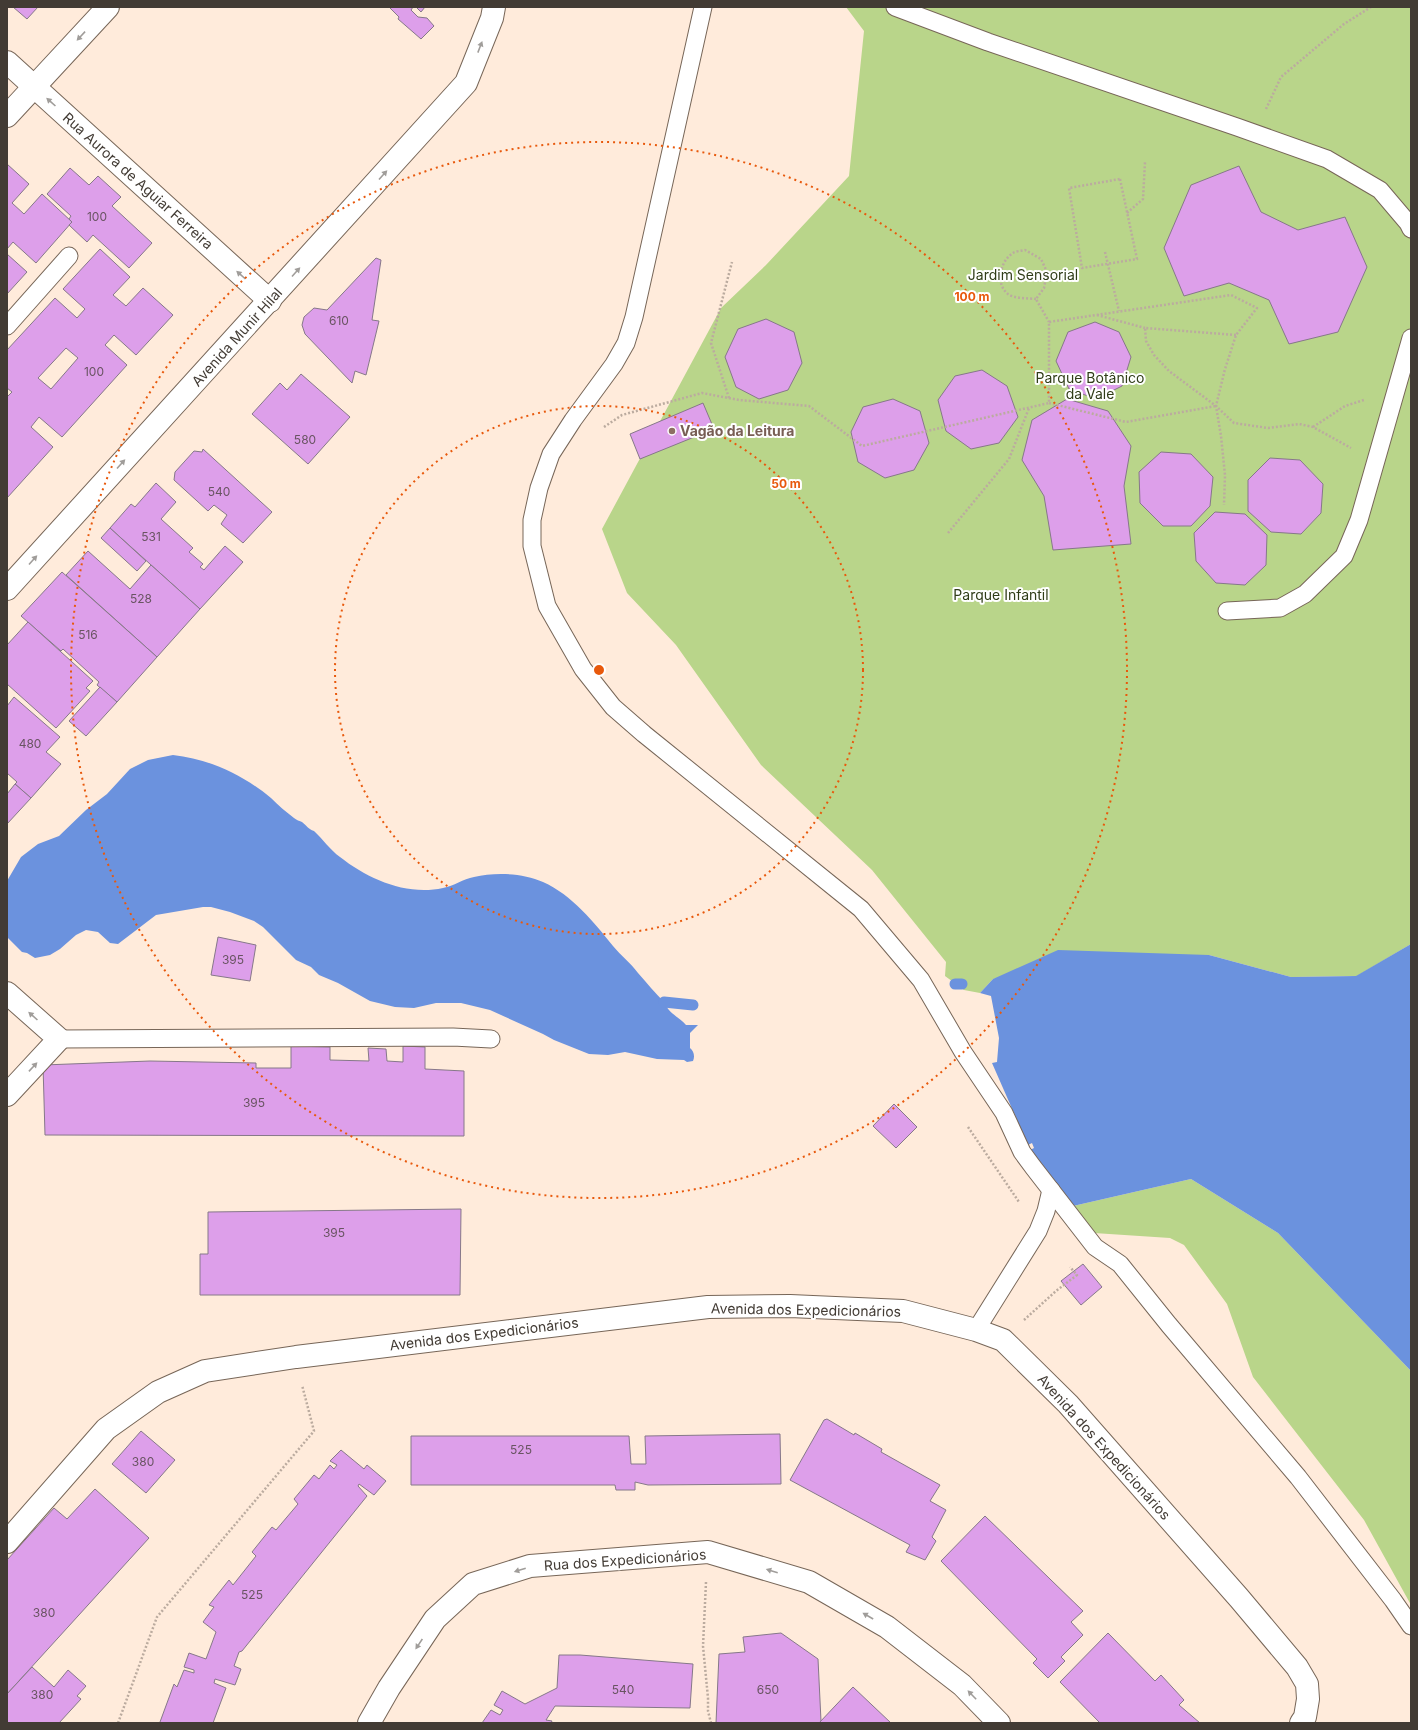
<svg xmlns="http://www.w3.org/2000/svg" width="1418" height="1730" viewBox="0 0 1418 1730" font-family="Inter,sans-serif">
	<rect width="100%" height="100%" fill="#ffebdb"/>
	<g fill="#b9d58a">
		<polygon points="846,7 1411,7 1411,944 1357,976 1291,977 1209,955 993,979 980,993 964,990 945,976 946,962 872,870 761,765 676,645 627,593 602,529 721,308 766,265 849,176 864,31"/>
		<polygon points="1191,1179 1278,1233 1411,1371 1411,1605 1364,1520 1253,1377 1227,1304 1184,1245 1170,1238 1094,1233 1073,1206"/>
	</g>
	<g fill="#6b92de">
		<path d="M 173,755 C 210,759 243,775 271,798 C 278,805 286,812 294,818 C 296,820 300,821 302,822 C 307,826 308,829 314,831 C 323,839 330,850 340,857 C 368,879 406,896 443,888 C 454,886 463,879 474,877 C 495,872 523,873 543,882 C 572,895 594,922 613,946 C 621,956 631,963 638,973 C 647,983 655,993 664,1002 C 669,1014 678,1016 686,1025 L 698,1025 L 690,1033 L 690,1048 C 694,1051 695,1057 693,1061 L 687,1062 L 684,1060 L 657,1059 L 625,1052 L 608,1055 L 589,1054 L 554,1040 L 543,1034 L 490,1010 L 461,1003 L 436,1003 L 414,1008 L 395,1007 L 370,1001 L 338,983 L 319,975 L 311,967 L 296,960 L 263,927 L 254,921 L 230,912 L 211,907 L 203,907 L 156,915 L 118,944 L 110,943 L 98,932 L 86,930 L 76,935 L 60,949 L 50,955 L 35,958 L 27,953 L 22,952 L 7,937 L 7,881 L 21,857 L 38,844 L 59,836 L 86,810 L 107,794 L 130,769 L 148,760 Z"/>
		<polygon points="1411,944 1411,1371 1278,1233 1191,1179 1073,1206 1030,1150 1034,1148 1032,1143 1028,1145 992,1063 997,1062 999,1038 991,996 980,993 993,979 1058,950 1209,955 1291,977 1356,976"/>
	</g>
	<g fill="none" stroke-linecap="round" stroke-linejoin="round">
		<g stroke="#6b92de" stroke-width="11">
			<polyline points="955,984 962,984"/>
			<polyline points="664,1002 693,1005"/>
		</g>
	</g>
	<g fill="#dd9fea" stroke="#867889" fill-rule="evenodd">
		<polygon points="13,7 38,7 27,19"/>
		<polygon points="389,7 413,7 411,10 418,17 427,18 434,26 421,39 398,19 399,17"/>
		<polygon points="416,7 425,7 421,12"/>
		<polygon points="7,164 29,184 12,203 24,214 42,194 72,222 36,263 13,242 7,249"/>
		<polygon points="1239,166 1261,212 1298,230 1345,217 1367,267 1338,332 1289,344 1269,300 1229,283 1184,296 1164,248 1191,185"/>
		<polygon points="70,168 89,185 98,176 121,197 112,206 152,243 129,268 93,235 87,242 69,225 72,222 69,219 71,216 47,194"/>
		<path d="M 100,249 L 130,277 L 113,295 L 126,306 L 143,288 L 173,315 L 136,355 L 114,335 L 105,345 L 127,365 L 62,437 L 39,417 L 31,427 L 53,447 L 7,498 L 7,397 L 12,392 L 7,388 L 7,350 L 55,298 L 77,318 L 85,309 L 63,289 ZM 66,348 L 78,358 L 51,389 L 38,378 Z"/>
		<polygon points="7,254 27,272 7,294"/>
		<polygon points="376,258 381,260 372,320 379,321 366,375 355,371 352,383 305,334 302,325 304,317 314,308 327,310"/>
		<polygon points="766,319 794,332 802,363 788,390 759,399 736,387 725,357 738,329"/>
		<polygon points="1095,322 1119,332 1131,357 1122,386 1096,399 1069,389 1056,361 1068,332"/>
		<polygon points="982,370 1007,386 1018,417 999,443 971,449 946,431 938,400 955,376"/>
		<polygon points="301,374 350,417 308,464 252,414 280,383 287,390"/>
		<polygon points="893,399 920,411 929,443 914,470 885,478 858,462 851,432 863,407"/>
		<polygon points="1067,399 1108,411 1131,446 1124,486 1131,544 1053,550 1044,496 1022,460 1032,420"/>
		<polygon points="703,403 714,429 640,459 630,434"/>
		<polygon points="203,449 272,512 243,543 221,524 227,515 214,505 208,511 174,480 175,472 194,451 202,452"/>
		<polygon points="1161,452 1191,454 1213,477 1210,506 1191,526 1163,526 1140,503 1139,472"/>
		<polygon points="1270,458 1300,460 1323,484 1321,513 1301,534 1271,532 1248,511 1248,480"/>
		<polygon points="156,483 176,502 161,519 193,548 189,552 203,564 200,567 204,570 225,546 243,562 200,609 110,528 131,504 135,507"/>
		<polygon points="1215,512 1245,514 1267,535 1266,565 1245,585 1216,583 1196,561 1194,533"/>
		<polygon points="110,528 146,561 137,571 101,538"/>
		<polygon points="88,551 130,589 151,565 200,609 157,657 66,575"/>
		<polygon points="62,572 157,657 117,702 97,685 99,682 63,649 61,651 21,616"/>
		<polygon points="28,622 93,681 86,688 90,691 56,728 7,684 7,645"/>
		<polygon points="100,687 117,702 86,736 69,721"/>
		<polygon points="14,697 60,737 46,752 61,764 31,798 15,784 17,782 7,773 7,706"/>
		<polygon points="15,784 31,798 7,824 7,794"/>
		<polygon points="218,937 256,945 250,981 211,975"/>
		<polygon points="291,1046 330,1047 330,1060 369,1061 368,1048 386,1049 387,1061 403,1062 403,1046 425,1047 425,1069 464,1071 464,1136 45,1135 43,1065 150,1061 256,1063 256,1068 291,1068"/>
		<polygon points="894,1104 917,1127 896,1148 873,1126"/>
		<polygon points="461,1209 460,1295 200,1295 200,1254 208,1254 208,1212"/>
		<polygon points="1083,1264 1102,1287 1081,1305 1061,1281"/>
		<polygon points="827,1419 854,1435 855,1433 882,1449 881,1452 940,1485 930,1501 946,1510 932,1537 936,1541 925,1560 906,1552 910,1545 790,1480 824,1420"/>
		<polygon points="141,1431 175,1460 146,1493 112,1464"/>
		<polygon points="780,1434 781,1484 648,1485 635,1482 635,1490 616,1490 615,1485 411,1485 411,1436 629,1436 631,1464 646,1464 645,1436"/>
		<polygon points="341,1450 364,1469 367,1465 386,1481 374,1495 359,1484 358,1486 367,1496 242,1651 239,1652 234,1666 241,1669 235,1685 215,1679 214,1683 226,1688 213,1723 161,1723 160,1722 174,1684 177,1687 184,1670 194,1673 194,1670 184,1667 189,1653 206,1659 216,1632 203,1622 214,1607 209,1605 229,1580 233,1585 256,1556 252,1552 272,1527 276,1530 298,1504 294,1499 314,1475 319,1479 330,1465 334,1469 337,1465 330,1461"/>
		<polygon points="95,1489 149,1538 7,1694 7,1560 54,1508 67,1519"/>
		<polygon points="985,1516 1083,1611 1071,1622 1083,1635 1061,1657 1065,1661 1048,1678 1033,1663 1037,1659 941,1561"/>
		<polygon points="781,1633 818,1659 821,1721 819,1723 716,1723 719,1654 745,1652 743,1637"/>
		<polygon points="1108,1633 1155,1681 1161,1675 1184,1700 1179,1705 1200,1723 1100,1723 1060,1682"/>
		<polygon points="559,1655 580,1655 693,1664 690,1708 555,1706 546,1720 552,1721 551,1723 482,1723 491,1710 500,1715 503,1710 494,1705 502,1691 525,1704 557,1688"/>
		<polygon points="32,1667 54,1687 68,1670 86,1686 77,1696 81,1699 59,1723 7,1723 7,1694"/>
		<polygon points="853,1687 891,1723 819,1723"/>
	</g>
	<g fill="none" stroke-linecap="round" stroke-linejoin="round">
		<defs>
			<g id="lane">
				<polyline points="703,7 634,317 626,343 614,364 573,420 551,454 539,488 532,520 532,546 547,606 583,669 613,707 644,734 861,909 921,980 963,1052 1004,1113 1022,1152 1033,1167 1095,1247 1120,1264 1169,1325 1298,1477 1393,1600 1411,1626"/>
				<polyline points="895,7 988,42 1237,127 1327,159 1380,190 1408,223 1411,229"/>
				<polyline points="7,326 69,256"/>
				<polyline points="1227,611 1280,608 1305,594 1344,556 1359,520 1411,338"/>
				<polyline points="59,1039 453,1037 491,1039"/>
				<polyline points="976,1330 1038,1231 1046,1211 1051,1190"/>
			</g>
			<g id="street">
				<polyline points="7,62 270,301"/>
				<polyline points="7,116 108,7"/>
				<polyline points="7,589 466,83 492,18 494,7"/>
				<polyline points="7,993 59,1039 7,1095"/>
				<polyline points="7,1542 106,1429 158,1392 205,1371 296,1357 708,1307 790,1306 903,1311 976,1330 1003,1340 1068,1404 1239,1598 1297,1667 1307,1684 1308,1699 1305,1717 1301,1723"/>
				<polyline points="369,1723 389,1688 435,1619 473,1584 530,1566 708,1552 809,1582 887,1627 962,1685 999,1723"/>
			</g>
		</defs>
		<use href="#lane" stroke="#776658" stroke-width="19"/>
		<use href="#street" stroke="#776658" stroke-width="24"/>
		<g stroke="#bbab9f" stroke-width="2.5" stroke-dasharray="2 2" stroke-linecap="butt">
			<polyline points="1266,109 1281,77 1344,24 1371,7"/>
			<polygon points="1120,179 1137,259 1082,268 1069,188"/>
			<polyline points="1127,213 1143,199 1145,162"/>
			<polyline points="1105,252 1119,311"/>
			<path d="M 1036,299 C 1028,298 1015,299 1008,294 C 995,284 1000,261 1013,253 C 1016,251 1021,251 1025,250 L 1041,259 L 1047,272 L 1044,288 L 1036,299 L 1049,322"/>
			<polyline points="1097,315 1145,328"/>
			<polyline points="1236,335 1145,328 1146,341 1154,355 1169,371 1216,406 1234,423 1268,428 1299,424 1313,427 1351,448"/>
			<polyline points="729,398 711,343 732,262"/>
			<polyline points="1049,403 1126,422 1216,406"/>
			<polyline points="604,427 622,415 702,393 739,400 809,406 862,446 1049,403 1049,322 1231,295 1257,308 1236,335 1225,369 1216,406 1221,436 1225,475 1224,505"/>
			<polyline points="1313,427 1345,406 1364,400"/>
			<polyline points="948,533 1009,459 1029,408"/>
			<polyline points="968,1127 1019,1202"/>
			<polyline points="1024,1320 1056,1291 1077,1275 1070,1267"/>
			<polyline points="706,1582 703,1646 708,1698 708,1711 711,1723"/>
			<polyline points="118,1723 157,1617 314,1431 302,1385"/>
		</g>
		<use href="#lane" stroke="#fff" stroke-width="17"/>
		<use href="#street" stroke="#fff" stroke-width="22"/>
	</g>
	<defs><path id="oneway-solid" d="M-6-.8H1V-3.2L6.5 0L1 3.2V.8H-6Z"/></defs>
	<g fill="#a09d9a">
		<use href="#oneway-solid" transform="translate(81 36) rotate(133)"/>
		<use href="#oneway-solid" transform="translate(480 47) rotate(-69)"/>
		<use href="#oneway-solid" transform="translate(51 102) rotate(-138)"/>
		<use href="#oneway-solid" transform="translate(383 175) rotate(-48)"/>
		<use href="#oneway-solid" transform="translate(296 272) rotate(-48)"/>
		<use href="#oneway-solid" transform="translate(241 275) rotate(-138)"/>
		<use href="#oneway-solid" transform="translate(121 464) rotate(-48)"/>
		<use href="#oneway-solid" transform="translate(33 560) rotate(-48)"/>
		<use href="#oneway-solid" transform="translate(33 1016) rotate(-138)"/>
		<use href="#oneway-solid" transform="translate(33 1067) rotate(-47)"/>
		<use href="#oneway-solid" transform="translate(520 1570) rotate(163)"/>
		<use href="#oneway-solid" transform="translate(772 1571) rotate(-163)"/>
		<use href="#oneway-solid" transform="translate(868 1616) rotate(-150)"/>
		<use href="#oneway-solid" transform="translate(419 1644) rotate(124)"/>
		<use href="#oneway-solid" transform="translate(972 1695) rotate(-134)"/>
	</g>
	<g fill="none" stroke="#e8590c" stroke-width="2" stroke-dasharray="2 4">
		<circle cx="599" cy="670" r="264"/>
		<circle cx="599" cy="670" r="528"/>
	</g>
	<circle fill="#8d6e63" stroke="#fff" stroke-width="1.5" cx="672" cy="431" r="4"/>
	<g text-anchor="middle" stroke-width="4" stroke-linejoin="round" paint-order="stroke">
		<g font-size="12" fill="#695462">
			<text x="97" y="221">100</text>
			<text x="339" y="325">610</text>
			<text x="94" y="376">100</text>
			<text x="305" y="444">580</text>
			<text x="219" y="496">540</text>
			<text x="151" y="541">531</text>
			<text x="141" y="603">528</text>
			<text x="88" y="639">516</text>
			<text x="30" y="748">480</text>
			<text x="233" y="964">395</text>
			<text x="254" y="1107">395</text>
			<text x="334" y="1237">395</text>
			<text x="521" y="1454">525</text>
			<text x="143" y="1466">380</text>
			<text x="252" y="1599">525</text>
			<text x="44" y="1617">380</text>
			<text x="623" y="1694">540</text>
			<text x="768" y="1694">650</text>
			<text x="42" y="1699">380</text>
		</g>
		<g font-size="14" fill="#423b34" stroke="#fff">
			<text transform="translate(138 181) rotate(42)" y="5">Rua Aurora de Aguiar Ferreira</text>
			<text transform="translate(237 337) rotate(-48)" y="5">Avenida Munir Hilal</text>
			<text transform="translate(806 1310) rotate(1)" y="5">Avenida dos Expedicionários</text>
			<text transform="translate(484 1334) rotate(-7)" y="5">Avenida dos Expedicionários</text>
			<text transform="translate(1104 1447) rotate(48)" y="5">Avenida dos Expedicionários</text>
			<text transform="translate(625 1560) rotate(-4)" y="5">Rua dos Expedicionários</text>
		</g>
		<g font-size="14" fill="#303d18" stroke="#fff">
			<text x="1023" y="280">Jardim Sensorial</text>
			<text x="1090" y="383">Parque Botânico<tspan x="1090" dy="16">da Vale</tspan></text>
			<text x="1001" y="600">Parque Infantil</text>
		</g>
		<g font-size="14" font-weight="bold" fill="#785e54" stroke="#fff" text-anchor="start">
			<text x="680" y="436">Vagão da Leitura</text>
		</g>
	</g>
	<circle cx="599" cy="670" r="6" fill="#e8590c" stroke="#fff" stroke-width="2"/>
	<g font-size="12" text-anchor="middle" font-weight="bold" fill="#e8590c" stroke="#fff" stroke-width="4" stroke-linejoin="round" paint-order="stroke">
		<text x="972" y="301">100 m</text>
		<text x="786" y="488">50 m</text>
	</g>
	<rect width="1418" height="1730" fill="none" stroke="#423b34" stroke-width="16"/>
</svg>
